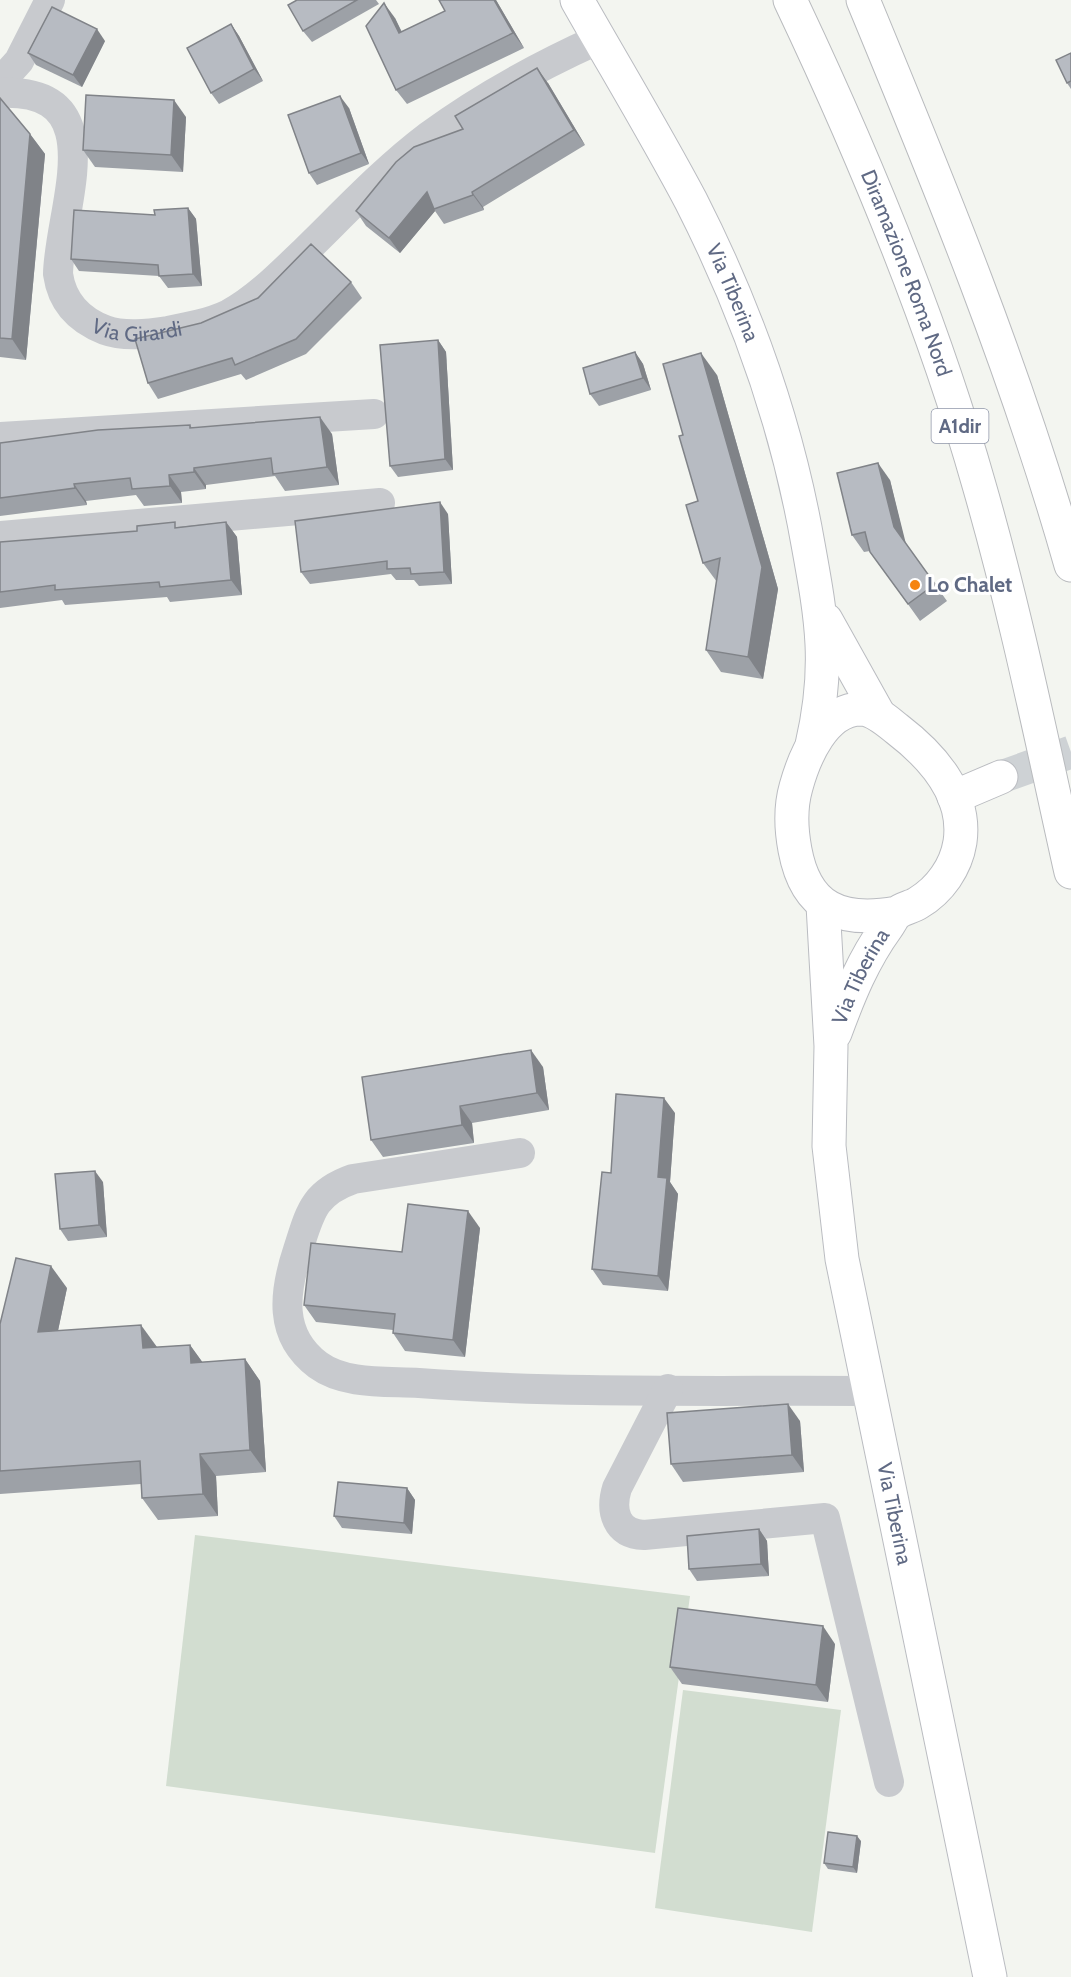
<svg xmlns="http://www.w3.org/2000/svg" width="1071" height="1977" viewBox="0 0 1071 1977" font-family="Cabin,sans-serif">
	<rect width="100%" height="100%" fill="#f3f5f0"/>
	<g fill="#d2ddd0">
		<polygon points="195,1535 690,1596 655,1853 166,1786"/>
		<polygon points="683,1690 841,1710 812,1932 655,1908"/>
	</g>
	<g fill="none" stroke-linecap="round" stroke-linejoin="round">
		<polyline stroke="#ced2d5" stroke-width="33" stroke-dasharray="33 16" stroke-linecap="butt" points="1001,777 1071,752"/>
		<defs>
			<g id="major">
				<path id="s2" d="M 577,0 C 615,67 655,133 691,201 C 746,309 787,424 808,544 C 822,621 830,667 812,745"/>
				<polyline points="826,620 879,715"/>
				<polyline points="954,797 1001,777"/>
				<path id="s3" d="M 823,905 L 831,1046 L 829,1146 L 842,1259 L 990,1977"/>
				<path id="s4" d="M 835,1033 C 849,995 863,960 887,927 C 890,923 893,916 897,913 C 903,908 912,907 918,903 C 940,890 956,867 960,842 C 967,794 931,755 897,729 C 887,721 875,710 862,709 C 824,708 804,758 796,787 C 790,808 791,829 795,850 C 806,909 841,923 897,913"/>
			</g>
			<g id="highway">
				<path id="s5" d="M 790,0 C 864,156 932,319 979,485 C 1016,613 1042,742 1071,872"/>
				<path d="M 863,0 C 940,186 1016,371 1071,565"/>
			</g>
		</defs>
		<use href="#major" stroke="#babcc1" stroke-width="35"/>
		<use href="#highway" stroke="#b9bbbe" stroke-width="35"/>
		<g stroke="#c8cace" stroke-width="30">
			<polyline points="0,82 19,61 50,0"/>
			<path id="s1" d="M 0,93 C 116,88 59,208 58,274 C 62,302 79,320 105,330 C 124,337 148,334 168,331 C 189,327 210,323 229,314 C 258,298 282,273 306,250 C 346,211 384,170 429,136 C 482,97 539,66 599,39"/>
			<polyline points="0,437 374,414"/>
			<polyline points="0,536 380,503"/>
			<path d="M 520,1153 L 353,1179 C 313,1193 310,1213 298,1250 C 284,1292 278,1335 318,1365 C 345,1385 387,1381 419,1383 C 569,1394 720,1390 869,1391"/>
			<path d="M 668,1389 L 617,1488 C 610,1511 616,1534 644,1535 L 825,1518 L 889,1782"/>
		</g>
		<use href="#major" stroke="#fff" stroke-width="33"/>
		<use href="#highway" stroke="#fff" stroke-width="33"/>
	</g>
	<g fill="#9da1a7">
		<polygon points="297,0 376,0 379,4 312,42 303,31"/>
		<polygon points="439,0 496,0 524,48 407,104 396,90 395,18 402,32 445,11"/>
		<polygon points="231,24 239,36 263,81 219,104 211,93"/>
		<polygon points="105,41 82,87 36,65 28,53"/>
		<polygon points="1071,53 1071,89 1067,83"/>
		<polygon points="548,83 585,145 483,207 484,210 444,224 435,211 400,253 366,226 356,211 463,129"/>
		<polygon points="0,98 30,134 45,154 26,360 0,357"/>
		<polygon points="349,108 369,164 317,185 309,173"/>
		<polygon points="186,117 183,172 95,167 83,150"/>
		<polygon points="188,208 196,219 202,286 168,288 159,276 79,271 71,259 155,215"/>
		<polygon points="351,282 362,298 306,354 246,380 241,374 158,399 148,383 201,323"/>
		<polygon points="438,340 446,352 453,470 398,477 390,466"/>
		<polygon points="635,352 643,364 651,390 599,406 590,394"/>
		<polygon points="717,375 778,589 763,679 721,672 706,650 717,582 703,563 698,501 683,435"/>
		<polygon points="190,425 192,428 332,434 339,485 285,491 275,476 206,485 206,489 181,492 182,503 144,506 136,495 86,501 87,505 0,516 0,443"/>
		<polygon points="890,480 905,543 947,601 920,621 870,551 864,552 852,535"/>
		<polygon points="448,514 452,584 419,586 414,580 396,580 391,574 310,584 301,572"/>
		<polygon points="226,522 237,537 242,595 170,602 167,597 65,605 62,600 0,608 0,542 137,531"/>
		<polygon points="543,1067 549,1110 472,1123 474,1143 383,1157 371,1140"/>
		<polygon points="675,1113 670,1182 678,1194 668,1291 603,1285 592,1269 611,1173"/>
		<polygon points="103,1182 107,1237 68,1241 60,1229"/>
		<polygon points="480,1228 465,1357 405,1351 393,1333 393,1330 316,1322 304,1305 402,1252"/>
		<polygon points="67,1288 58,1331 157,1347 190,1345 202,1362 245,1359 260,1381 266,1472 216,1476 218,1516 158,1520 142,1498 141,1484 0,1494 0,1324"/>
		<polygon points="800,1421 804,1472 683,1482 671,1464"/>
		<polygon points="407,1488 415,1500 412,1534 342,1528 334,1516"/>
		<polygon points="759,1529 767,1541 769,1576 697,1581 689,1569"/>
		<polygon points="835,1644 828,1702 682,1684 670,1667"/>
		<polygon points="861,1841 857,1873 828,1869 824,1863"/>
	</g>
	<g fill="#808388">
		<polygon points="494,0 496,0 524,48 513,33"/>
		<polygon points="384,3 395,18 409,48 399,33"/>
		<polygon points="231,24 239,36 263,81 254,69"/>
		<polygon points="97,29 105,41 82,87 73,75"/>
		<polygon points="537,68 548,83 585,145 574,130"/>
		<polygon points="340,96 349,108 369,164 361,153"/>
		<polygon points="174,100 186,117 183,172 171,155"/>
		<polygon points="30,134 45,154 26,360 12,339"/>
		<polygon points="427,192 435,211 400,253 389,238"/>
		<polygon points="472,192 483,207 484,210 473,195"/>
		<polygon points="188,208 196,219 202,286 193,274"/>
		<polygon points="438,340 446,352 453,470 445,459"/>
		<polygon points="635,352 643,364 651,390 643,378"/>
		<polygon points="701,353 717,375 778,589 763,679 748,657"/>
		<polygon points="320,417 332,434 339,485 327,467"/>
		<polygon points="878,463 890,480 906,544 894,527"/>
		<polygon points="194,468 206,485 206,489 194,472"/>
		<polygon points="169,475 181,492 182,503 170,486"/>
		<polygon points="74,484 86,501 87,505 75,488"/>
		<polygon points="440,502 448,514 452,584 444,572"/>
		<polygon points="226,522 237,537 242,595 231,580"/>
		<polygon points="531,1050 543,1067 549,1110 537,1093"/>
		<polygon points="664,1098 675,1113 670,1182 678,1194 668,1291 658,1276 658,1177"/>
		<polygon points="460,1106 472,1123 474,1143 462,1125"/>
		<polygon points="95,1171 103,1182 107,1237 99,1225"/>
		<polygon points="468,1211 480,1228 465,1357 453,1340"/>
		<polygon points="51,1266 67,1288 53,1354 38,1332"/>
		<polygon points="141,1325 157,1347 143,1348"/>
		<polygon points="190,1345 206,1367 191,1363"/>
		<polygon points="245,1359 260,1381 266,1472 250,1450"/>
		<polygon points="788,1404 800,1421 804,1472 792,1455"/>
		<polygon points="200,1454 216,1476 218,1516 203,1494"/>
		<polygon points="407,1488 415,1500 412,1534 404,1523"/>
		<polygon points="759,1529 767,1541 769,1576 761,1564"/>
		<polygon points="823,1626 835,1644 828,1702 816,1685"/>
		<polygon points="857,1836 861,1841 857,1873 853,1867"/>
	</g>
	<g fill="#b7bbc2" stroke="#808388" stroke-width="1.5">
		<polygon points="297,0 357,0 303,31 288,5"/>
		<polygon points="439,0 494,0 513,33 396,90 366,26 384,3 399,33 445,11"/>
		<polygon points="52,7 97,29 73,75 28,53"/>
		<polygon points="231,24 254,69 211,93 187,48"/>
		<polygon points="1071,53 1071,81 1067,83 1056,60"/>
		<polygon points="537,68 574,130 472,192 473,195 434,209 427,192 389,238 356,211 396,162 414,147 463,129 455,116"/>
		<polygon points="86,95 174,100 171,155 83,150"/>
		<polygon points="340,96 361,153 309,173 288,115"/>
		<polygon points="0,98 30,134 12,339 0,338"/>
		<polygon points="188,208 193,274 159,276 158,265 71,259 74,210 155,215 154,210"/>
		<polygon points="311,244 351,282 296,339 235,365 232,358 148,383 135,339 201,323 258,298"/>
		<polygon points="438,340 445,459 390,466 380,345"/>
		<polygon points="635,352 643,378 590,394 583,368"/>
		<polygon points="701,353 762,567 748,657 706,650 720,558 703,563 686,505 698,501 679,436 683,435 663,364"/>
		<polygon points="320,417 327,467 273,474 271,458 194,468 194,472 169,475 170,486 132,489 130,478 74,484 75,488 0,498 0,443 98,430 190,425 190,428"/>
		<polygon points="878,463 894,527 935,584 908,604 870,552 865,532 852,535 837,473"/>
		<polygon points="440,502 444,572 411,574 410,568 387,569 387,561 301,572 295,521"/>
		<polygon points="175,522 175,528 226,522 231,580 160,587 159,582 55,590 55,585 0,592 0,542 137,531 137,526"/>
		<polygon points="531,1050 537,1093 460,1106 462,1125 371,1140 362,1077"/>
		<polygon points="616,1094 664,1098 658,1177 667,1178 658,1276 592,1269 602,1172 611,1173"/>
		<polygon points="95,1171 99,1225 60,1229 55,1174"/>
		<polygon points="408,1204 468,1211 453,1340 393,1333 395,1314 304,1305 311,1243 402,1252"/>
		<polygon points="16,1258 51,1266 38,1332 141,1325 143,1348 190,1345 191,1363 245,1359 250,1450 200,1454 203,1494 142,1498 140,1461 0,1471 0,1324"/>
		<polygon points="788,1404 792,1455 671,1464 667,1413"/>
		<polygon points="338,1482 407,1488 404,1523 334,1516"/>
		<polygon points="759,1529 761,1564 689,1569 687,1536"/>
		<polygon points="678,1608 823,1626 816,1685 670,1667"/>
		<polygon points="828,1832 857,1836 853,1867 824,1863"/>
	</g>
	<circle fill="#f6840f" stroke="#fff" stroke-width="2" cx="915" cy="585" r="6"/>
	<g text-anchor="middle" stroke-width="6" stroke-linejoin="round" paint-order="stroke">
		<rect fill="#fff" stroke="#9097a9" stroke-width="1.5" x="931.5" y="409" width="57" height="34" rx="4.5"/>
		<g font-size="20" font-weight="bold" fill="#606a84">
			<text x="960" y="433">A1dir</text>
		</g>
		<g font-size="21" fill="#606a84" stroke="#fff">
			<text dy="7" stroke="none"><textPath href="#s5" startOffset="297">Diramazione Roma Nord</textPath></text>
			<text dy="7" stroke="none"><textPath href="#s2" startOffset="332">Via Tiberina</textPath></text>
			<text dy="7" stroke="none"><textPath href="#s1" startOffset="340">Via Girardi</textPath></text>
			<text dy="7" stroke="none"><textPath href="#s4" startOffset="62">Via Tiberina</textPath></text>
			<text dy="7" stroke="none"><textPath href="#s3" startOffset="615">Via Tiberina</textPath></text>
		</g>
		<g font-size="21" font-weight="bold" fill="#606a84" stroke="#fff" text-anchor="start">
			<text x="927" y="592">Lo Chalet</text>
		</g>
	</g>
</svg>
